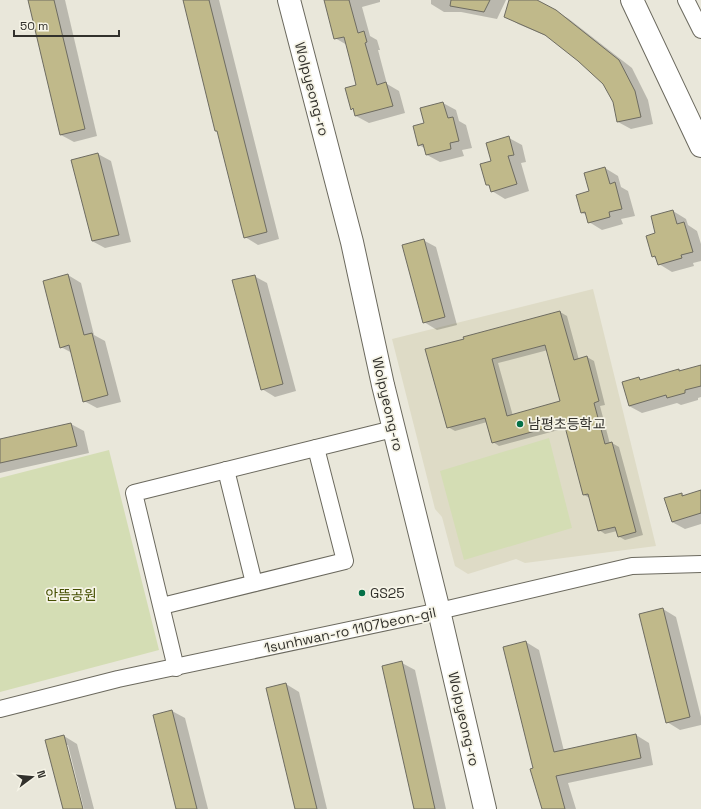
<svg xmlns="http://www.w3.org/2000/svg" width="701" height="809" viewBox="0 0 701 809" font-family="'Space Grotesk','Noto Sans KR',sans-serif">
	<rect width="100%" height="100%" fill="#e9e7da"/>
	<polygon fill="#dedbc6" points="593,289 656,546 525,563 516,559 468,574 455,566 442,517 435,509 392,339"/>
	<g fill="#d4ddb4">
		<polygon points="549,438 572,528 464,560 440,471"/>
		<polygon points="109,450 159,650 0,692 0,478"/>
	</g>
	<g fill="#0003" fill-rule="evenodd">
		<polygon points="29,0 65,0 97,136 74,142 61,135"/>
		<polygon points="184,0 219,0 279,239 258,245 245,237 219,132 216,131"/>
		<polygon points="325,0 380,0 380,2 362,7 370,36 377,40 380,50 378,50 387,84 399,91 405,113 369,123 356,116 355,111 352,109 358,85 347,45 335,38"/>
		<polygon points="431,0 506,0 497,19 461,12 444,12 431,4"/>
		<polygon points="511,0 535,0 556,11 569,19 632,68 648,100 653,124 631,129 618,122 614,102 603,83 579,61 551,38 518,24 505,16"/>
		<polygon points="443,103 456,110 459,121 466,125 472,148 462,150 464,156 440,162 427,155 426,149 419,145 425,124"/>
		<polygon points="509,138 522,145 526,162 521,163 529,191 505,199 492,191 490,186 487,184 493,162"/>
		<polygon points="98,154 111,161 131,242 105,248 92,241"/>
		<polygon points="605,168 618,176 621,187 628,191 635,216 621,219 623,224 602,230 589,222 587,215 582,213 578,196 590,192"/>
		<polygon points="673,211 686,219 688,225 697,231 701,244 701,261 693,263 694,266 672,272 659,264 657,259 652,256 657,234"/>
		<polygon points="423,240 436,247 457,325 437,330 424,322"/>
		<polygon points="68,275 81,283 94,335 105,341 121,402 97,408 84,401 72,353 61,347"/>
		<polygon points="254,276 267,283 296,391 275,397 262,389"/>
		<path d="M 560,312 L 567,316 L 579,360 L 587,357 L 594,361 L 605,405 L 600,406 L 610,444 L 612,443 L 619,447 L 643,535 L 625,540 L 618,536 L 617,531 L 605,534 L 599,530 L 590,498 L 584,495 L 566,428 L 499,446 L 493,442 L 487,422 L 455,431 L 448,427 L 464,338 ZM 548,350 L 561,402 L 513,416 L 498,363 Z"/>
		<polygon points="701,367 701,397 698,398 698,400 681,405 677,403 642,413 629,406 639,378 643,381 679,370 681,371"/>
		<polygon points="71,424 84,431 89,453 0,473 0,440"/>
		<polygon points="701,491 701,524 685,529 672,522 682,494 685,496"/>
		<polygon points="663,609 676,617 701,717 701,725 680,730 667,722"/>
		<polygon points="526,642 539,650 564,751 636,735 649,743 653,765 568,783 576,809 543,809 535,769"/>
		<polygon points="402,663 415,670 446,809 415,809"/>
		<polygon points="286,684 299,692 327,809 296,809"/>
		<polygon points="172,711 185,718 208,809 178,809"/>
		<polygon points="64,736 77,744 94,809 84,809 68,745 66,745 82,809 64,809"/>
	</g>
	<g fill="#c0b98a" stroke="#6e6c61" fill-rule="evenodd">
		<polygon points="28,0 54,0 85,129 60,135"/>
		<polygon points="183,0 209,0 267,232 244,238 217,131 215,131"/>
		<polygon points="324,0 349,0 358,33 364,31 367,42 365,43 377,85 386,82 393,106 355,116 353,108 351,110 345,88 356,85 352,68 344,37 334,39"/>
		<polygon points="451,0 490,0 484,12 450,6"/>
		<polygon points="509,0 537,0 556,10 619,60 635,91 641,117 617,122 613,102 603,84 578,61 545,35 504,17"/>
		<polygon points="443,102 448,118 453,117 459,141 450,143 451,149 426,155 423,144 418,146 413,126 424,123 420,108"/>
		<polygon points="509,136 514,155 508,156 517,184 491,192 489,185 486,185 480,164 491,161 486,143"/>
		<polygon points="98,153 119,235 92,241 71,160"/>
		<polygon points="605,167 610,184 615,182 622,209 609,212 610,217 588,223 585,212 581,213 576,195 589,191 584,173"/>
		<polygon points="673,210 677,224 684,222 693,252 681,255 682,258 658,265 655,256 652,257 646,236 655,233 651,216"/>
		<polygon points="424,239 445,317 423,323 402,245"/>
		<polygon points="68,274 84,335 92,333 108,395 83,402 69,345 60,348 43,281"/>
		<polygon points="255,275 283,384 261,390 232,280"/>
		<path d="M 560,311 L 574,360 L 587,356 L 599,401 L 594,403 L 605,444 L 612,442 L 636,532 L 618,537 L 615,527 L 598,531 L 588,494 L 583,495 L 564,423 L 492,443 L 485,418 L 447,428 L 425,349 L 464,339 L 463,337 ZM 545,345 L 560,401 L 507,416 L 492,359 Z"/>
		<polygon points="701,365 701,386 685,390 685,393 667,398 666,395 629,406 622,382 639,377 640,380 679,369 679,371"/>
		<polygon points="71,423 77,446 0,463 0,439"/>
		<polygon points="701,490 701,513 672,522 664,498 682,493 682,496"/>
		<polygon points="663,608 690,717 666,723 639,614"/>
		<polygon points="526,641 554,752 636,734 641,758 556,776 565,809 542,809 530,769 533,768 503,647"/>
		<polygon points="402,661 435,809 414,809 382,666"/>
		<polygon points="286,683 317,809 295,809 266,688"/>
		<polygon points="172,710 197,809 176,809 153,715"/>
		<polygon points="64,735 83,809 63,809 45,740"/>
	</g>
	<g fill="none" stroke-linecap="round" stroke-linejoin="round">
		<defs>
			<g id="street">
				<polyline points="686,0 701,30"/>
				<polyline points="226,470 254,583"/>
				<polyline points="162,606 345,561 316,448"/>
				<polyline points="176,668 134,493 393,429"/>
				<polyline points="0,709 118,679 439,611 632,566 701,564"/>
			</g>
			<g id="secondary">
				<polyline points="289,0 352,242 383,385 439,611 485,809"/>
				<polyline points="632,0 701,146"/>
			</g>
		</defs>
		<use href="#street" stroke="#6b695e" stroke-width="18"/>
		<use href="#secondary" stroke="#6b695e" stroke-width="24"/>
		<use href="#street" stroke="#fff" stroke-width="16"/>
		<use href="#secondary" stroke="#fff" stroke-width="22"/>
	</g>
	<g fill="#047047" stroke="#f6f4e7" stroke-width="1.5">
		<circle cx="520" cy="424" r="4"/>
		<circle cx="362" cy="593" r="4"/>
	</g>
	<g text-anchor="middle" stroke-width="3.5" stroke-linejoin="round" paint-order="stroke">
		<g font-size="14" fill="#32312c" stroke="#f6f4e7">
			<text transform="translate(312 89) rotate(75)" y="5">Wolpyeong-ro</text>
			<text transform="translate(388 404) rotate(77)" y="5">Wolpyeong-ro</text>
			<text transform="translate(350 630) rotate(-12)" y="5">1sunhwan-ro 1107beon-gil</text>
			<text transform="translate(464 719) rotate(77)" y="5">Wolpyeong-ro</text>
		</g>
		<g font-size="14" fill="#32312c" stroke="#f6f4e7" text-anchor="start">
			<text x="528" y="429">남평초등학교</text>
			<text x="370" y="598">GS25</text>
		</g>
		<g font-size="14" fill="#465003" stroke="#f6f4e7">
			<text x="71" y="600">안뜸공원</text>
		</g>
	</g>
	<g transform="translate(32 777) rotate(74)" stroke="#f6f4e7" stroke-width="3" paint-order="stroke">
	<path d="M0-3L7 15L0 10L-7 15Z" fill="#32312c"/>
	<text y="-6" font-size="11" font-weight="bold" text-anchor="middle" fill="#32312c">N</text>
	</g>
	<path d="M14 30v6h105v-6" fill="none" stroke="#32312c" stroke-width="2"/>
	<text x="20" y="30" font-size="12" fill="#32312c" stroke="#f6f4e7" stroke-width="3" paint-order="stroke">50 m</text>
</svg>
